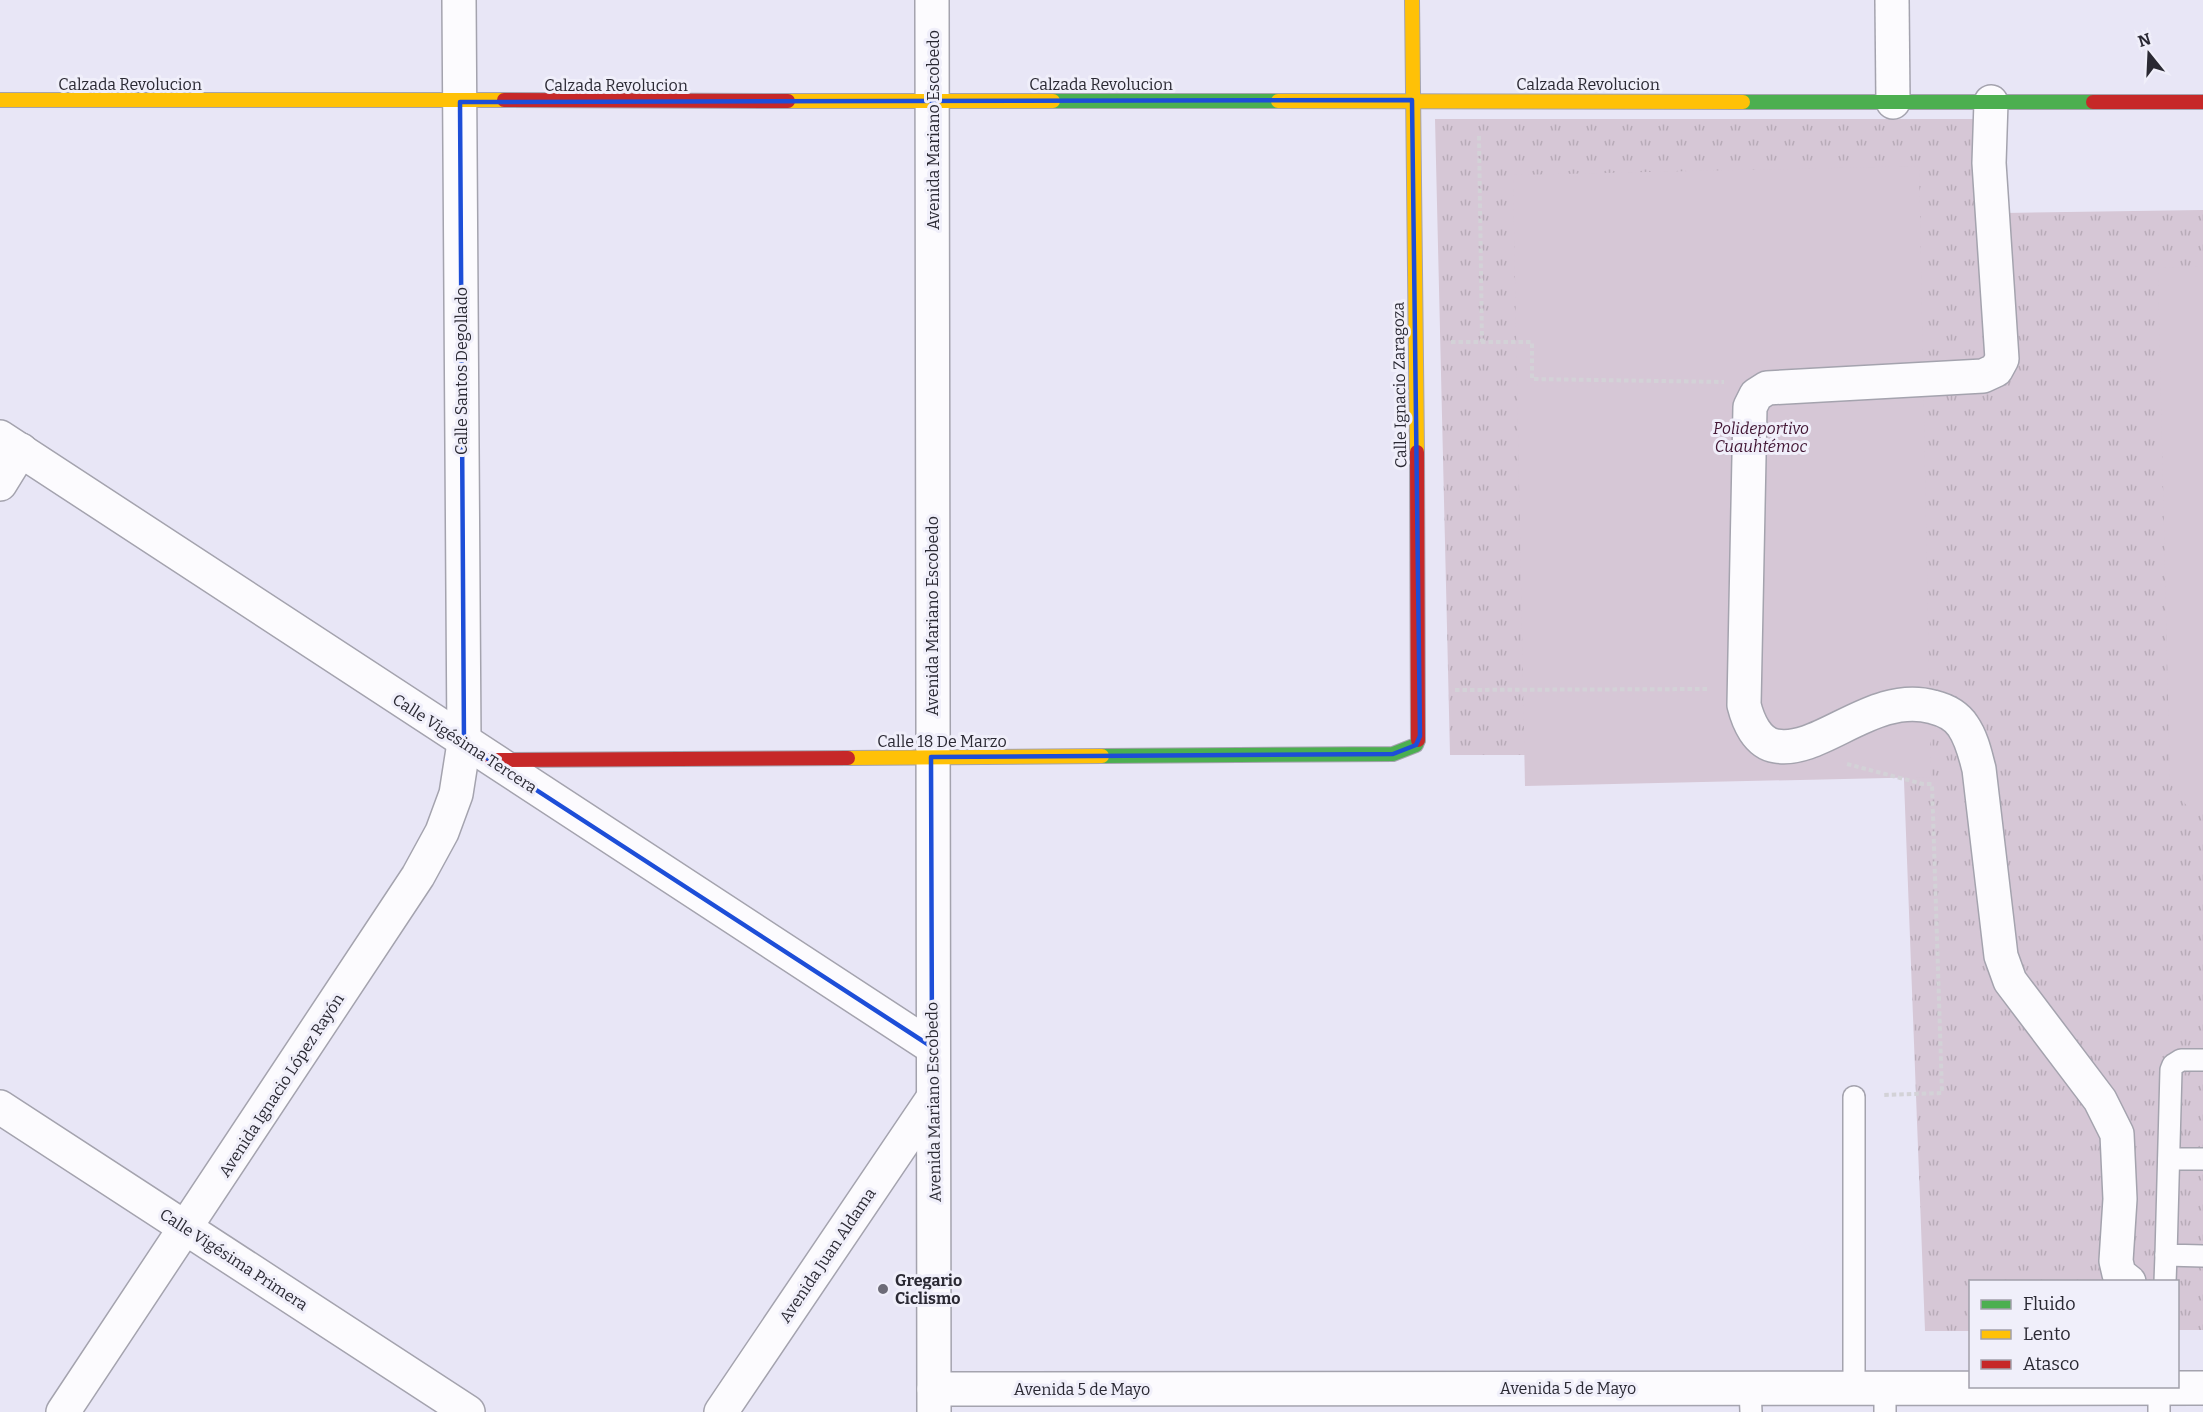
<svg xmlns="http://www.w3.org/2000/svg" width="2203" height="1412" viewBox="0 0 2203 1412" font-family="Bitter,serif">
	<defs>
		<pattern id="grass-tufts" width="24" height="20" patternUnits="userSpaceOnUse" patternTransform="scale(1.5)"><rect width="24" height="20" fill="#d6c7d6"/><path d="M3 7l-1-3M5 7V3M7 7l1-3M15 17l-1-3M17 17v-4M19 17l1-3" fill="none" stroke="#b8abb8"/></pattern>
	</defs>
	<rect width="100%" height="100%" fill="#e8e6f6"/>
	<polygon fill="url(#grass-tufts)" points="1435,119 2006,119 2004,213 2203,210 2203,1330 2178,1330 2178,1282 1970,1282 1970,1331 1925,1331 1903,755 1450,755"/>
	<g fill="#d6c7d6">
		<polygon points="1919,166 1931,777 1525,786 1513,175"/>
		<polygon points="2203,266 2203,809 2189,809 2170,783 2158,268"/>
	</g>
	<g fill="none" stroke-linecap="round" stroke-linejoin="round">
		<defs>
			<g id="lane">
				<polyline points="2203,1060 2181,1060 2173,1065 2171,1070 2166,1255 2203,1256"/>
				<polyline points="2169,1159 2203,1159"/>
				<polyline points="2165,1282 2166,1255"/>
				<polyline points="1750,1388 1751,1412"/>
				<polyline points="1854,1388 1854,1097"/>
				<polyline points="1885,1389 1885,1412"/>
				<polyline points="2159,1412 2159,1386"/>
			</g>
			<g id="street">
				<polyline points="932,0 934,1412"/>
				<polyline points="1892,0 1893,102"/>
				<path d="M 1991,102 L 1989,163 L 2002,359 L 1996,370 L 1983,376 L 1767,388 L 1756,395 L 1750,407 L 1744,705 C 1748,721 1757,743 1776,746 C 1821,754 1874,690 1933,707 C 1945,710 1956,715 1963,726 C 1972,739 1975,754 1979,769 L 2001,956 L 2010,981 L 2100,1100 L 2117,1134 L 2120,1199 L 2116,1261 L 2119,1274 L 2129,1282"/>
				<polyline points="0,437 932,1047"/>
				<polyline points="0,484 21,450"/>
				<polyline points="0,1107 468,1412"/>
				<polyline points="934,1389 2203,1388"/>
				<polyline points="63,1412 418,876 442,832 456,794 464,743 459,0"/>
				<polyline points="721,1412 933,1098"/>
			</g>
			<g id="fast">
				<polyline points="1053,101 1278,101"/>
				<polyline points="1743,102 2093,102"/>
				<polyline points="1102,756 1393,754 1416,745 1418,740"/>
			</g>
			<g id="slow">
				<polyline points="1412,0 1417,452"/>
				<polyline points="0,100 504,100"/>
				<polyline points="788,101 1053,101"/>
				<polyline points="1278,101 1743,102"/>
				<polyline points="848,758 1102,756"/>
			</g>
			<g id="jam">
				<polyline points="504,100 788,101"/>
				<polyline points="2093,102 2203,102"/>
				<polyline points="1417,452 1418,740"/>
				<polyline points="491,760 848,758"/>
			</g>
		</defs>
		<use href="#lane" stroke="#a4a3ae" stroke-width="24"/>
		<use href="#street" stroke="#a4a3ae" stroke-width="36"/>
		<use href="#fast" stroke="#a4a3ae" stroke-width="16"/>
		<use href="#slow" stroke="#a4a3ae" stroke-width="16"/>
		<use href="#jam" stroke="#a4a3ae" stroke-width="16"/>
		<g stroke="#d3d2d7" stroke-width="4" stroke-dasharray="4.5 3" stroke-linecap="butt">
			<polyline points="1479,136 1482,342"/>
			<polyline points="1451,342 1532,342 1532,379 1724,382"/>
			<polyline points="1455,690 1708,689"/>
			<polyline points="1847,764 1923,784 1932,784 1942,1093 1882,1095"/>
		</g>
		<use href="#lane" stroke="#fcfbfe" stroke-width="21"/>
		<use href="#street" stroke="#fcfbfe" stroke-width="33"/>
		<use href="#fast" stroke="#4caf50" stroke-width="14"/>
		<use href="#slow" stroke="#ffc107" stroke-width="14"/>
		<use href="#jam" stroke="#c62828" stroke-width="14"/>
	</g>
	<path fill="none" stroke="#1d4ed8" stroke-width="4.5" stroke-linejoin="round" d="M 1412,100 L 1420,736 L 1416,745 L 1393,754 L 931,757 L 932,1047 L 464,743 L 460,102 Z"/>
	<circle fill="#6c6b77" stroke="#f0effa" stroke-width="2" cx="883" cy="1289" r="6"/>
	<g text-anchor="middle" stroke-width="6" stroke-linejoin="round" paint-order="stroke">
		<g font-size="16" fill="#2a2933" stroke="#f0effa">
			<text x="130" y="90">Calzada Revolucion</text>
			<text x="1101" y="90">Calzada Revolucion</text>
			<text x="1588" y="90">Calzada Revolucion</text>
			<text x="616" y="91">Calzada Revolucion</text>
			<text transform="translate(933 130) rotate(-90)" y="6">Avenida Mariano Escobedo</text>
			<text transform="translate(461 371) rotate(-90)" y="6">Calle Santos Degollado</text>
			<text transform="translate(1399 385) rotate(-91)" y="6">Calle Ignacio Zaragoza</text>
			<text transform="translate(932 616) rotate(-90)" y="6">Avenida Mariano Escobedo</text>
			<text x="942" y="747">Calle 18 De Marzo</text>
			<text transform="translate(465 743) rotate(33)" y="6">Calle Vigésima Tercera</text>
			<text transform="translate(281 1085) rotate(-57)" y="6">Avenida Ignacio López Rayón</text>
			<text transform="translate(933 1102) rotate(-91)" y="6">Avenida Mariano Escobedo</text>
			<text transform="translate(827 1255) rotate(-56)" y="6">Avenida Juan Aldama</text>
			<text transform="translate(234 1259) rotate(33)" y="6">Calle Vigésima Primera</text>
			<text x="1568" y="1394">Avenida 5 de Mayo</text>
			<text x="1082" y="1395">Avenida 5 de Mayo</text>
		</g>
		<g font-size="16" font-style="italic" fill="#421634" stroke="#f0effa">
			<text x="1761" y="434">Polideportivo<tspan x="1761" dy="18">Cuauhtémoc</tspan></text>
		</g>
		<g font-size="16" font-weight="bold" fill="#2a2933" stroke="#f0effa" text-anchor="start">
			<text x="895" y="1286">Gregario<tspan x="895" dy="18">Ciclismo</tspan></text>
		</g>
	</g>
	<rect x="1969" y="1280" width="210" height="108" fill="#f0effa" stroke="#a1a0aa" stroke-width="1.5"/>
	<rect x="1981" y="1300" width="30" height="9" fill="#4caf50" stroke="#a1a0aa" stroke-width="1.5"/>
	<text x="2023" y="1310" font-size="18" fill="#2a2933">Fluido</text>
	<rect x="1981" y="1330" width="30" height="9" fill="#ffc107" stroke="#a1a0aa" stroke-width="1.5"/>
	<text x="2023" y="1340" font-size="18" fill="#2a2933">Lento</text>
	<rect x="1981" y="1360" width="30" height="9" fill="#c62828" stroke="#a1a0aa" stroke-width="1.5"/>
	<text x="2023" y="1370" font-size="18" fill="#2a2933">Atasco</text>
	<g transform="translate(2149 54) rotate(342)" stroke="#f0effa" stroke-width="4.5" paint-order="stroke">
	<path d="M0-4.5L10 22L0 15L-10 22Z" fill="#2a2933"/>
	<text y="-9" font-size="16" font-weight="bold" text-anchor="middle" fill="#2a2933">N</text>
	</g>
</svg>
